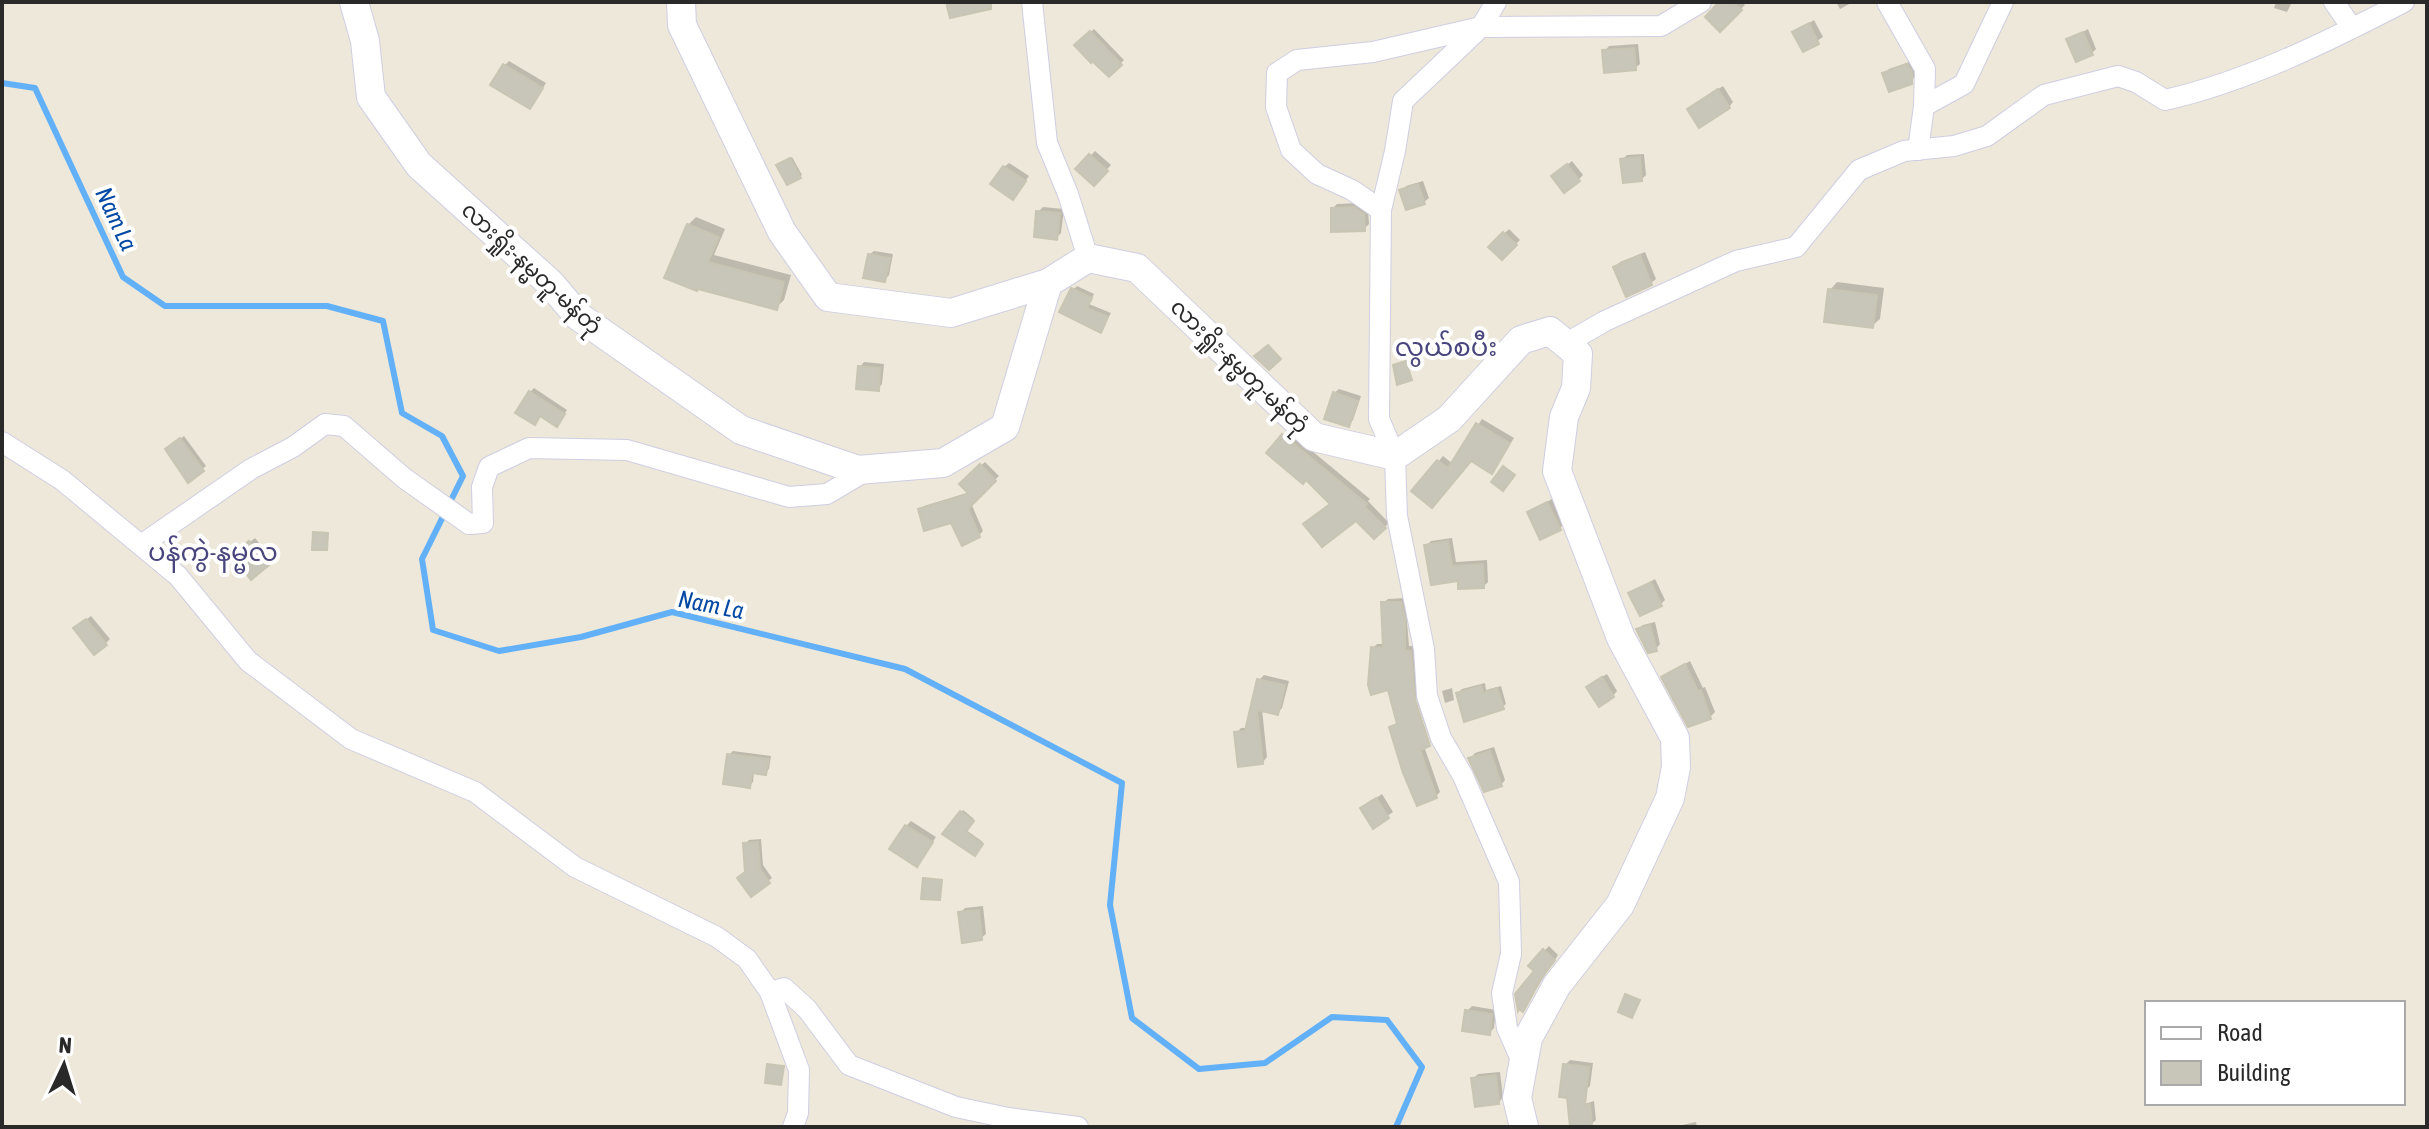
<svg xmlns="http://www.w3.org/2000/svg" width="2429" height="1129" viewBox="0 0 2429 1129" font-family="'Asap Condensed','Noto Sans Myanmar',sans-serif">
	<rect width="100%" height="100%" fill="#ede8d9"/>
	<g fill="#0003">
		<polygon points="1722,2 1742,2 1745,5 1720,29"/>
		<polygon points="1836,2 1853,2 1840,9"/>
		<polygon points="2276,2 2292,2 2287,12 2274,8"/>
		<polygon points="1814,20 1823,37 1804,49 1795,32"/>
		<polygon points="1094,29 1124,60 1109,75 1077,45"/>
		<polygon points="2088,29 2096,49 2092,53 2069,40"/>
		<polygon points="1638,44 1640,64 1635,68 1605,51 1609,46"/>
		<polygon points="509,61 546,83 534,102 505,65"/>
		<polygon points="1912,61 1916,67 1915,77 1910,82 1884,74 1889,69"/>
		<polygon points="1723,86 1733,102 1729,107 1694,105"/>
		<polygon points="1095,151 1111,165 1094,183 1078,169"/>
		<polygon points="1644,154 1646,175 1641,180 1622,160 1627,155"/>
		<polygon points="792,157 802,175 800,176 780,164"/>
		<polygon points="1572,161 1583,175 1579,179 1558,172"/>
		<polygon points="1009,163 1029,176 1017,193 1004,167"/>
		<polygon points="1423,181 1429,198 1424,202 1402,191 1406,186"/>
		<polygon points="1359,203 1368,210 1369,224 1364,229 1333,208 1337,204"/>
		<polygon points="1043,207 1064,209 1061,233 1056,238 1038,212"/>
		<polygon points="696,217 725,229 714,255 791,275 784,300 776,308 698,287 688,225"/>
		<polygon points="1509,229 1520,240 1502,258 1491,247"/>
		<polygon points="874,251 893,254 889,275 885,280 869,255"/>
		<polygon points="1645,252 1656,279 1651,283 1615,267 1620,262"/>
		<polygon points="1837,282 1884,288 1880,319 1872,326 1830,290"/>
		<polygon points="1077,286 1094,294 1089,304 1111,313 1100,331 1073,290"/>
		<polygon points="864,362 884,364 882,384 878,389 860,367"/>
		<polygon points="534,388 567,410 560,421 541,414 539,418 530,392"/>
		<polygon points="1339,389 1361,396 1353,420 1348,425 1334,393"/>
		<polygon points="1482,419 1514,438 1496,467 1471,459 1414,491 1443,456 1453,464"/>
		<polygon points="1288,431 1370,499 1368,501 1389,523 1374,536 1357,518 1333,503 1307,477 1269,453"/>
		<polygon points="184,436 206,466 188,480 171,446"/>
		<polygon points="985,462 999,476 971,503 983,531 979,535 952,520 920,510 924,506 970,492 962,484"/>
		<polygon points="1552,499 1564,524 1560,528 1529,512"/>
		<polygon points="255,538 272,559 267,564 239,551"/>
		<polygon points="1452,538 1456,562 1487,560 1488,582 1484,586 1459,578 1426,546 1431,541"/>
		<polygon points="1655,579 1665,600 1661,604 1631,593"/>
		<polygon points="1405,598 1409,646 1414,646 1433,740 1431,743 1413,690 1410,691 1424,746 1440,792 1436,796 1391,728 1399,722 1390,688 1373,648 1377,644 1384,644 1383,603 1388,599"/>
		<polygon points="91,616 110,639 105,644 81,624"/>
		<polygon points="1655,622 1660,644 1656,649 1638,629 1643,625"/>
		<polygon points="1690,661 1703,688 1705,687 1715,712 1710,717 1664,677"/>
		<polygon points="1607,674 1617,691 1613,696 1593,682"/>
		<polygon points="1264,675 1289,681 1282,708 1278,713 1262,709 1267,757 1263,762 1236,733 1241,728 1248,728 1259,680"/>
		<polygon points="1485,683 1486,690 1501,686 1506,704 1502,707 1458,693 1462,689"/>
		<polygon points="1452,688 1454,700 1445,703 1442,691"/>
		<polygon points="1494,747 1505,780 1501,785 1471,758 1475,753"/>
		<polygon points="733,751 771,756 769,769 765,773 754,772 753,782 749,786 729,755"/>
		<polygon points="1382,794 1393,812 1373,826 1367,804"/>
		<polygon points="963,810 974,819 966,830 983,842 975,854 945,834"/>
		<polygon points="911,821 936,837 917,865 906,826"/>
		<polygon points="761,839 763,865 772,878 752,894 747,872 745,844 749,840"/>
		<polygon points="983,906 986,934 981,938 960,913 965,908"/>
		<polygon points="1549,946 1558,955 1523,1009 1536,971 1530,966"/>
		<polygon points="1472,1006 1496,1010 1494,1028 1489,1033 1467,1011"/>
		<polygon points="1570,1060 1593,1063 1590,1086 1585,1091 1565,1065"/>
		<polygon points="1500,1072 1503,1097 1499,1102 1473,1079 1478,1074"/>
		<polygon points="1594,1101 1596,1120 1588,1127 1590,1124 1575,1107"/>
		<polygon points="1696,1122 1697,1127 1677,1127 1678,1126"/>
	</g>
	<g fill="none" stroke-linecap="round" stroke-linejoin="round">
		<polyline stroke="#62b0f8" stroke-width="6" points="2,83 35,88 123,277 165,306 327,306 383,321 402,413 442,436 463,476 422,559 433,630 499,651 581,637 672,612 905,669 1122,783 1110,905 1132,1018 1199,1069 1265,1063 1332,1017 1387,1020 1422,1067 1396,1127"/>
	</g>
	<g fill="#c8c5b9" stroke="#c8c5b3" stroke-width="2">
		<polygon points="946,2 991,2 991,9 950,18"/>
		<polygon points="1719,2 1733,2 1742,10 1720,32 1705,17"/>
		<polygon points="1809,23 1819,44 1803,52 1792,32"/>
		<polygon points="1090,31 1122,65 1109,77 1092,61 1091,63 1074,45"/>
		<polygon points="2083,32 2093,55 2076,62 2066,39"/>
		<polygon points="1634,48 1636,70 1604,73 1602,50"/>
		<polygon points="503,64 543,88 530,109 490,85"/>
		<polygon points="1907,64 1912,72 1912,84 1889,92 1882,73"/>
		<polygon points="1718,89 1730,108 1699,128 1687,109"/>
		<polygon points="1089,154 1108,171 1094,186 1075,169"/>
		<polygon points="1640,157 1642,181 1623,183 1620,159"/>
		<polygon points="790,158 801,178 787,185 776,165"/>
		<polygon points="1567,164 1580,181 1564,193 1551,176"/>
		<polygon points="1003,166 1026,181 1013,200 990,184"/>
		<polygon points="1418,184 1425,204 1406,210 1399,190"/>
		<polygon points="1354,207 1364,214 1365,231 1331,232 1331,208"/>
		<polygon points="1036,211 1060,213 1057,240 1034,237"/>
		<polygon points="687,224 719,237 708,262 784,282 777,310 698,289 697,291 664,278"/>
		<polygon points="1503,232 1517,245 1502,260 1488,247"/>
		<polygon points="868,254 890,258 885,282 863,278"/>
		<polygon points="1640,255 1652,285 1626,297 1613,267"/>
		<polygon points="1071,288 1092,298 1087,308 1108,317 1101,333 1059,312"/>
		<polygon points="1828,289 1877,295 1873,328 1824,322"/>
		<polygon points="1268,345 1281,359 1269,370 1254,356"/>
		<polygon points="1406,361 1412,380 1397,385 1393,365"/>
		<polygon points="858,366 880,368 879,391 856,389"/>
		<polygon points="529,391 565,414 557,427 540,416 535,425 515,413"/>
		<polygon points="1333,392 1358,401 1349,427 1324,419"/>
		<polygon points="1476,423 1510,443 1492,474 1471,461 1432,508 1411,491 1437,460 1448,468"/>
		<polygon points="1282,434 1367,504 1365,507 1386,528 1374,539 1356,521 1322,547 1303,524 1330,504 1306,480 1303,484 1266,453"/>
		<polygon points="180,438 204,471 188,483 165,449"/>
		<polygon points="980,464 996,481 968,509 980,537 962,546 951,523 924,531 918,509 969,494 959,484"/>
		<polygon points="1503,466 1515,475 1503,491 1491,482"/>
		<polygon points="1547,502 1561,530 1540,540 1527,512"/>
		<polygon points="313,532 328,533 327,550 312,550"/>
		<polygon points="249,541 269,565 251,580 232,555"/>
		<polygon points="1448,541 1452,566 1483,564 1484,588 1458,589 1458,581 1431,585 1424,545"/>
		<polygon points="1651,582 1662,606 1640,616 1628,593"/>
		<polygon points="1381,602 1401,602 1405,618 1405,650 1411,651 1415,700 1430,746 1420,750 1437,798 1417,806 1403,773 1389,727 1397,724 1388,690 1371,695 1368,685 1371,647 1383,648"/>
		<polygon points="86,619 107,645 94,655 73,628"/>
		<polygon points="1650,625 1657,651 1648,653 1636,629"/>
		<polygon points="1685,664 1698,691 1701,690 1711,719 1688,727 1661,677"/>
		<polygon points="1602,677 1614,697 1599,707 1586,687"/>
		<polygon points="1257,679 1285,685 1278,715 1257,710 1263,764 1238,767 1234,732 1245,731"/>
		<polygon points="1481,686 1483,693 1497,688 1504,709 1464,722 1456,693"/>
		<polygon points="1490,751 1502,786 1484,792 1468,758"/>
		<polygon points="727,754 769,759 766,775 752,773 750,788 723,784"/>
		<polygon points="1376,798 1389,818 1373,829 1360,808"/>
		<polygon points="960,811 974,821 966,832 983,844 975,856 942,834"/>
		<polygon points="905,825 933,842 917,867 889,849"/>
		<polygon points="758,842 760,869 770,883 751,897 737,878 745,872 743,843"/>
		<polygon points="923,878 942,880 940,900 921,899"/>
		<polygon points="979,910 982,940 962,943 958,912"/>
		<polygon points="1543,949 1555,960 1542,977 1523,1012 1519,1009 1518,1011 1515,994 1534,971 1528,966"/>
		<polygon points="1625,994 1640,1000 1632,1018 1618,1012"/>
		<polygon points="1465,1010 1492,1014 1490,1035 1462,1031"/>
		<polygon points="767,1064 784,1066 781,1085 765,1083"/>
		<polygon points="1563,1064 1589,1067 1585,1105 1590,1104 1592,1126 1570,1127 1567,1098 1559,1097"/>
		<polygon points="1496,1075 1499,1104 1475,1107 1471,1078"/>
	</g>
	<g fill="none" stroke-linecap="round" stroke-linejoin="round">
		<defs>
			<g id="street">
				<polyline points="1032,2 1047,143 1068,194 1088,258"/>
				<polyline points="1496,2 1481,27 1403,101 1395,151 1381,210 1379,419 1395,456 1397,516 1424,649 1427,696 1441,738 1463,776 1509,882 1511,954 1502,993 1507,1028 1523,1064"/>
				<polyline points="1887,2 1925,69 1924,106 1918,150"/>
				<polyline points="2334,2 2352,28"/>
				<polyline points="1924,106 1964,84 2003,2"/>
				<polyline points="1381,210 1352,190 1317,174 1291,150 1276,107 1277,73 1297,60 1373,52 1481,27 1661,26 1701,2"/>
				<path d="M 1565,344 L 1605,321 L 1736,261 L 1796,247 L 1859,170 L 1904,151 L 1954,146 L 1987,136 L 2044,95 L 2118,76 L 2136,82 L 2165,100 C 2248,81 2329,41 2404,2"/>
				<polyline points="2,442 62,480 178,576 248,661 351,739 475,792 575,867 717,937 747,959 770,992 799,1070 798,1113 793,1127"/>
				<polyline points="141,545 251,469 293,447 325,424 344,426 404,478 469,524 483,523 482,487 489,467 529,448 627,450 789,497 827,494 869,469"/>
				<polyline points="770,992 784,988 807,1009 849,1065 956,1107 1008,1118 1078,1127"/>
			</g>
			<g id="secondary">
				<polyline points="354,2 365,41 371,97 419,165 551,284 578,316 741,430 858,470 943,463 1005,427 1048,283 1088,258 1137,268 1314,437 1395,456 1449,419 1521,340 1550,331 1578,354 1576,388 1564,417 1557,471 1621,638 1675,738 1676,767 1670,798 1620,905 1557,985 1528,1038 1517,1098 1524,1127"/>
				<polyline points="681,2 682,25 782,232 828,297 951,313 1048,283"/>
			</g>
		</defs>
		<use href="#street" stroke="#cfcee3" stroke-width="22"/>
		<use href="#secondary" stroke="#cfcee3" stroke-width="30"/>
		<use href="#street" stroke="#fff" stroke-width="20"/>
		<use href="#secondary" stroke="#fff" stroke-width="28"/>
	</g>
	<g text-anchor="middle" stroke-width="8" stroke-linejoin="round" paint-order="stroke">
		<g font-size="22" fill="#292929" stroke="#fff">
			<text transform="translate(532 268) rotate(43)" y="8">လားရှိုး-နမ္မတူ-မန်တုံ</text>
			<text transform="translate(1240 366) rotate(44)" y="8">လားရှိုး-နမ္မတူ-မန်တုံ</text>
		</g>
		<g font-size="24" font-style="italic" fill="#0249a3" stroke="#fff">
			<text transform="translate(116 219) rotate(65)" y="8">Nam La</text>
			<text transform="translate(711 605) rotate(11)" y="8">Nam La</text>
		</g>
		<g font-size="26" fill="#48467d" stroke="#fff">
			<text x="1446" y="356">လွယ်စပီး</text>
			<text x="213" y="561">ပန်ကွဲ-နမ္မလ</text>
		</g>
	</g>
	<rect width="2429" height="1129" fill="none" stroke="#292929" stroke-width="8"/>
	<rect x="2145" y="1001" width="260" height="104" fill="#ffffff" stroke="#a9a9a9" stroke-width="2"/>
	<rect x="2161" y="1027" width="40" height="12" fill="#ffffff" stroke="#a9a9a9" stroke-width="2"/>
	<text x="2217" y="1041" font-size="24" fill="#292929">Road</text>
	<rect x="2161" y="1061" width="40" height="24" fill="#c8c5b9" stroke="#a9a9a9" stroke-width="2"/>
	<text x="2217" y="1081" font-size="24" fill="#292929">Building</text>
	<g transform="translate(64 1065) rotate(4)" stroke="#ffffff" stroke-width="6" paint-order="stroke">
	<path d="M0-6L14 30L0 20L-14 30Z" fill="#292929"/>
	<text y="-12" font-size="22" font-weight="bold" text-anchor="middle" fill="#292929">N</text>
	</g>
</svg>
